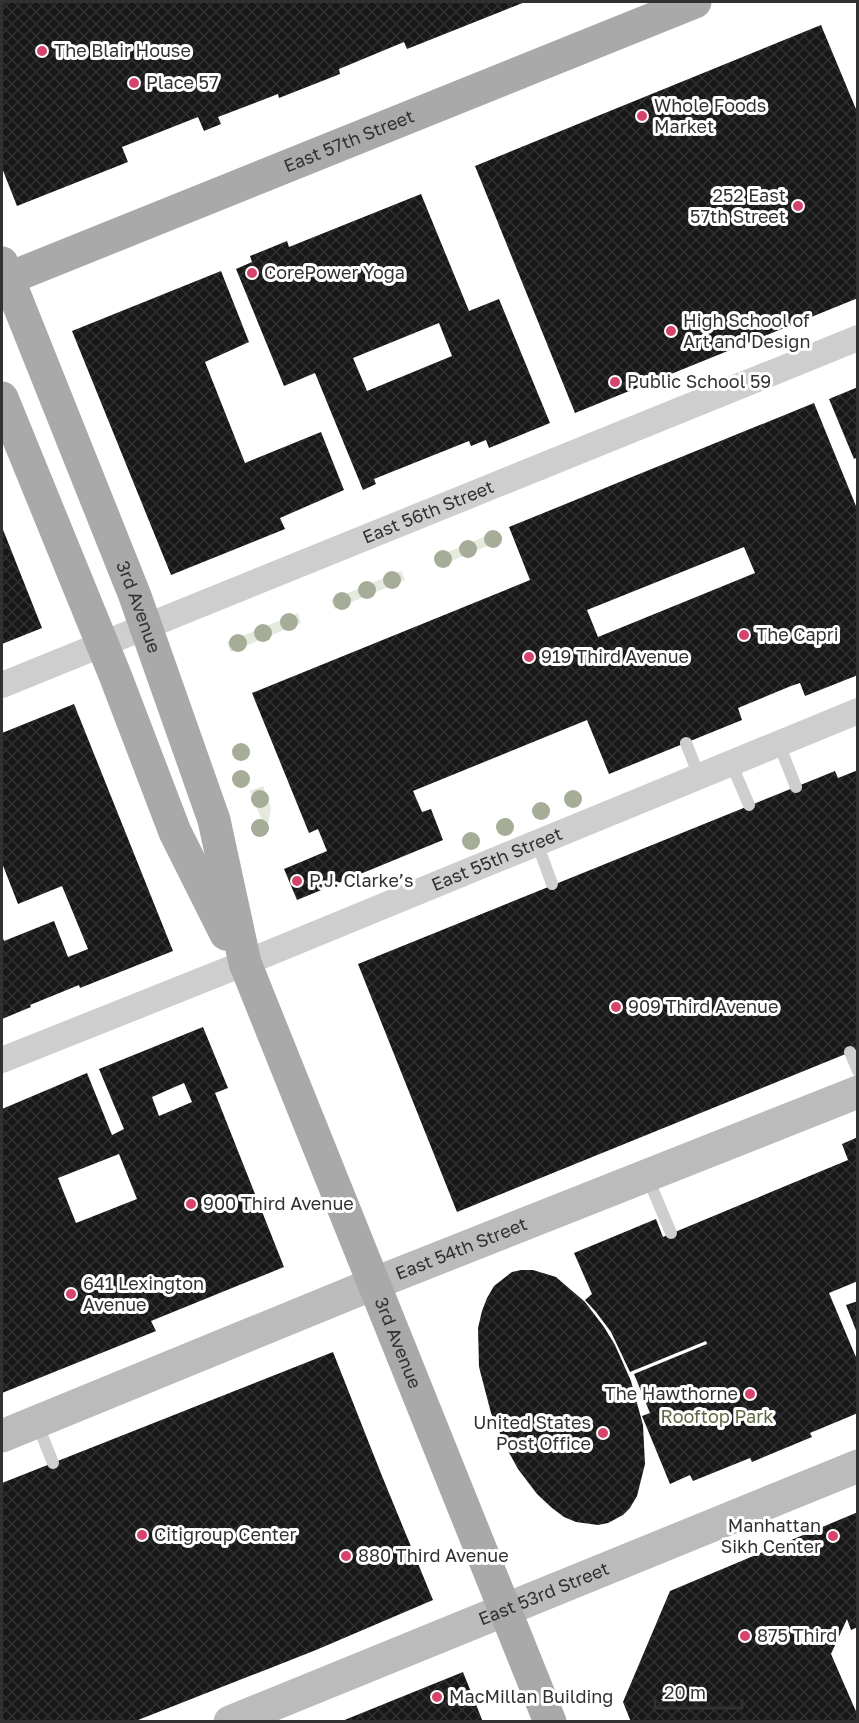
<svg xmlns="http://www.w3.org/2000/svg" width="859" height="1723" viewBox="0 0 859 1723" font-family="'Golos Text',sans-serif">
	<defs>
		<pattern id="building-cross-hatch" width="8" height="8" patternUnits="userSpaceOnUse" patternTransform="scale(1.5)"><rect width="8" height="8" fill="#181818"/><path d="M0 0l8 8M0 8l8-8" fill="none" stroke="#313131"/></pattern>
	</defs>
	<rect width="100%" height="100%" fill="#fff"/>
	<g fill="#e6e9dd">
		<polygon points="496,532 499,541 440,566 436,557"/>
		<polygon points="401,571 405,580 335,609 331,600"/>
		<polygon points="298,613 301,623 231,652 227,642"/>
		<polygon points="263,786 271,808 268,825 264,826 250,791"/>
	</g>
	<g fill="url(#building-cross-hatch)" fill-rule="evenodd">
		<polygon points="2,2 525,2 407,49 404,42 339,69 340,74 279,98 278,94 218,117 221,124 204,131 198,117 122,147 128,162 17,206 2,168"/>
		<polygon points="821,25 858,114 858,298 575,413 475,166"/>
		<path d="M 421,194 L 469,311 L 499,299 L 550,423 L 489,448 L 486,440 L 471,446 L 469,441 L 374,479 L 376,484 L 363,490 L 315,373 L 284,386 L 236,269 L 252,262 L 250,256 L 287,241 L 289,247 ZM 439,323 L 452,356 L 367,391 L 353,358 Z"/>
		<polygon points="221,271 249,342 205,362 245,463 321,432 344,490 280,518 285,529 171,575 72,331"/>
		<polygon points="858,387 858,457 854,459 829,399"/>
		<path d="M 814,403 L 858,511 L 858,675 L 805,696 L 800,683 L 791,686 L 738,708 L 742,720 L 609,774 L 587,720 L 413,791 L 422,812 L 431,809 L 443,840 L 297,900 L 284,869 L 327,851 L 318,829 L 309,833 L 252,693 L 530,580 L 509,527 ZM 744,547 L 755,573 L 598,637 L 587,610 Z"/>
		<polygon points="2,527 42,628 2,644"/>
		<polygon points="74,704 173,951 80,988 79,985 30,1005 31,1007 2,1019 2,935 4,941 54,921 68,957 88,949 62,886 18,904 2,863 2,733"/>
		<polygon points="858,770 858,1049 457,1212 358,964 835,771 838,778"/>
		<path d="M 203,1027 L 228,1088 L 215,1093 L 284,1267 L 151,1321 L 156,1331 L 2,1393 L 2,1109 L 87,1073 L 112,1135 L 124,1129 L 99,1069 ZM 184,1083 L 192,1102 L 159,1116 L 152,1097 ZM 119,1154 L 137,1199 L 76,1223 L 58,1178 Z"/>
		<polygon points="858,1137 858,1281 829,1293 858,1362 858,1413 810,1433 812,1437 752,1462 750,1458 693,1481 690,1475 670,1484 642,1416 650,1413 634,1374 707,1344 706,1341 630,1372 611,1332 596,1312 585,1300 592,1294 574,1253 656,1219 663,1237 848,1160 842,1144"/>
		<polygon points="521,1270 533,1270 556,1277 585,1302 604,1327 615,1345 631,1381 643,1425 645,1464 637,1496 630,1508 623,1515 608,1523 598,1525 576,1522 564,1517 552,1508 537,1494 518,1469 507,1449 491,1413 479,1367 478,1328 482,1311 487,1298 494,1286 512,1272"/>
		<polygon points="858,1301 858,1333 857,1333 846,1305"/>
		<polygon points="333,1352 382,1476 433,1600 316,1650 133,1722 2,1722 2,1483"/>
		<polygon points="858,1512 858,1627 851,1630 847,1619 831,1654 858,1716 858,1722 631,1722 623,1702 670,1591"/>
		<polygon points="463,1672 483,1722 342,1722 342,1721"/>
	</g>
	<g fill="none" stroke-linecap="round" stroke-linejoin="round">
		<g stroke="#cecece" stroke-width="12">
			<polyline points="686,743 699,776"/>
			<polyline points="779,744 796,787"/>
			<polyline points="731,763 749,805"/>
			<polyline points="537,843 552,884"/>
			<polyline points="850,1052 858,1071"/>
			<polyline points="647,1176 671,1233"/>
			<polyline points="37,1423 53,1463"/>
		</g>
		<g stroke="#cecece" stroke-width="26">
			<path id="s1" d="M 2,685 L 858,338"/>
			<path id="s2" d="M 2,1060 L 245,963 L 858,711"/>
		</g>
		<g stroke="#bbb" stroke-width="33">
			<path id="s3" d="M 2,1436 L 373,1284 L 858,1092"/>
			<path id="s4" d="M 230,1722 L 858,1466"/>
		</g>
		<g stroke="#a9a9a9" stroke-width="33">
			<path id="s5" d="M 2,263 L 135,596 L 214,820 L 245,963 L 550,1722"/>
			<path id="s6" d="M 2,281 L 695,2"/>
			<polyline points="2,398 115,675 175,832 226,934"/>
		</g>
	</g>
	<g fill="#a5ac97">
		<circle cx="493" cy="539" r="9"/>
		<circle cx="468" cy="549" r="9"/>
		<circle cx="443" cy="559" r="9"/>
		<circle cx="392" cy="580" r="9"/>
		<circle cx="367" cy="590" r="9"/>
		<circle cx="342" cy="601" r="9"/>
		<circle cx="289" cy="622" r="9"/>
		<circle cx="263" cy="633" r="9"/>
		<circle cx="238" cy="643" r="9"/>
		<circle cx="241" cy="752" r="9"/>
		<circle cx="241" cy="779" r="9"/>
		<circle cx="260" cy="799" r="9"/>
		<circle cx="573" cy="799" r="9"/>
		<circle cx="541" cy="811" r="9"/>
		<circle cx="505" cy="827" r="9"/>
		<circle cx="260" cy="828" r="9"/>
		<circle cx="471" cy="841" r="9"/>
	</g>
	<g fill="#d6446c" stroke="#fff" stroke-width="2">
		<circle cx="42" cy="51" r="6"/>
		<circle cx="134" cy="83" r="6"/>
		<circle cx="642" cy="116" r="6"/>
		<circle cx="798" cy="206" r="6"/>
		<circle cx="252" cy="273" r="6"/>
		<circle cx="671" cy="331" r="6"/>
		<circle cx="615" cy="382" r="6"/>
		<circle cx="744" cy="635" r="6"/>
		<circle cx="529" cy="657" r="6"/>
		<circle cx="297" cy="881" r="6"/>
		<circle cx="616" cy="1007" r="6"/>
		<circle cx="191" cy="1204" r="6"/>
		<circle cx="71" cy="1294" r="6"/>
		<circle cx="750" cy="1394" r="6"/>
		<circle cx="603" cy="1433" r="6"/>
		<circle cx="142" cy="1535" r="6"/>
		<circle cx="833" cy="1536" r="6"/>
		<circle cx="346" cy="1556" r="6"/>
		<circle cx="745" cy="1636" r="6"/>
		<circle cx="437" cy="1697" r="6"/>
	</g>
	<g text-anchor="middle" stroke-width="6" stroke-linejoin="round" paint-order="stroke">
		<g font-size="18" fill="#313131" stroke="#fff" text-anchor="start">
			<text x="54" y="57">The Blair House</text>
			<text x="146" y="89">Place 57</text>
			<text x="654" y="112">Whole Foods<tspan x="654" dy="21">Market</tspan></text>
			<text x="786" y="202" text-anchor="end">252 East<tspan x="786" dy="21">57th Street</tspan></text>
			<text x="264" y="279">CorePower Yoga</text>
			<text x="683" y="327">High School of<tspan x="683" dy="21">Art and Design</tspan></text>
			<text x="627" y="388">Public School 59</text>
			<text x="756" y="641">The Capri</text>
			<text x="541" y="663">919 Third Avenue</text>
			<text x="309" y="887">P.J. Clarke’s</text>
			<text x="628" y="1013">909 Third Avenue</text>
			<text x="203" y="1210">900 Third Avenue</text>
			<text x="83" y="1290">641 Lexington<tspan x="83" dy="21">Avenue</tspan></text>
			<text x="738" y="1400" text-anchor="end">The Hawthorne</text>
			<text x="591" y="1429" text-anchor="end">United States<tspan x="591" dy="21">Post Office</tspan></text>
			<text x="821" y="1532" text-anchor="end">Manhattan<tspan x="821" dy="21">Sikh Center</tspan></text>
			<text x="154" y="1541">Citigroup Center</text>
			<text x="358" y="1562">880 Third Avenue</text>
			<text x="757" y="1642">875 Third</text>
			<text x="449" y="1703">MacMillan Building</text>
		</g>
		<g font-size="18" fill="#313131" stroke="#fff">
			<text dy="6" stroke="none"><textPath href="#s6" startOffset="374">East 57th Street</textPath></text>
			<text dy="6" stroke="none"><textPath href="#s1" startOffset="460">East 56th Street</textPath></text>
			<text dy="6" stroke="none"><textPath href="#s5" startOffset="370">3rd Avenue</textPath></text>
			<text dy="6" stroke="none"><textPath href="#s2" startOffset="534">East 55th Street</textPath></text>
			<text dy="6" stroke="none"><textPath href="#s3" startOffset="496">East 54th Street</textPath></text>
			<text dy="6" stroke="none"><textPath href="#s5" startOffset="1152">3rd Avenue</textPath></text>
			<text dy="6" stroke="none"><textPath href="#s4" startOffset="339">East 53rd Street</textPath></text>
		</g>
		<g font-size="18" fill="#5c6942" stroke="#fff">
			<text x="717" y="1423">Rooftop Park</text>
		</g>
	</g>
	<rect width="859" height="1723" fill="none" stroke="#313131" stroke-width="6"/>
	<path d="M655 1699v9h87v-9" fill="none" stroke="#313131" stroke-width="3"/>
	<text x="664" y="1699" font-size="18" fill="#313131" stroke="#ffffff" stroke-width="4.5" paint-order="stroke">20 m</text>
</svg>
